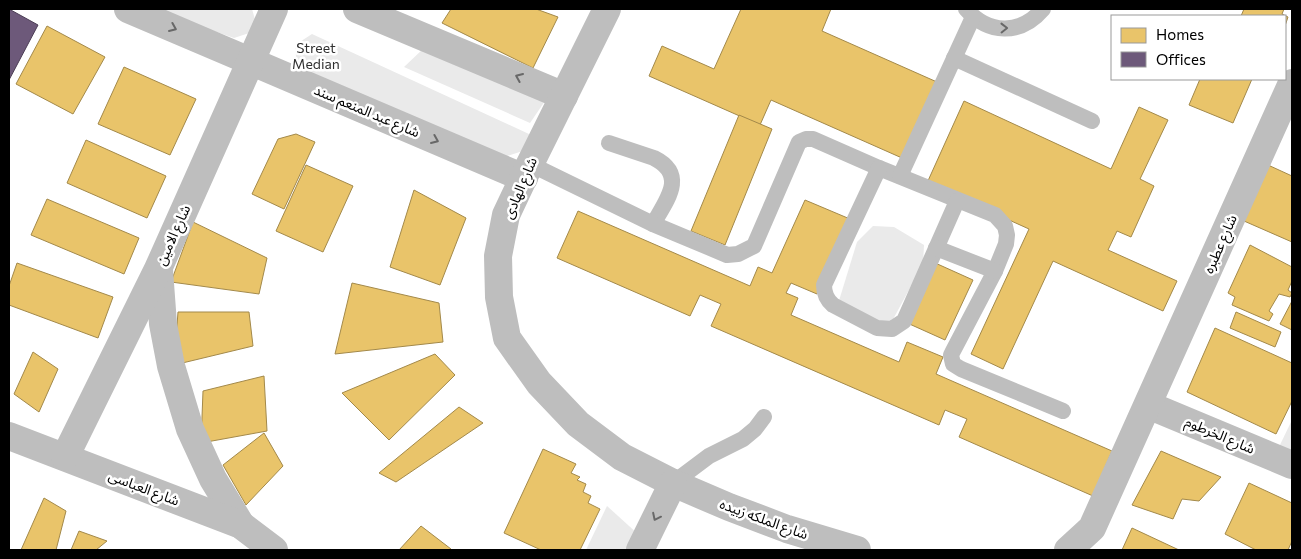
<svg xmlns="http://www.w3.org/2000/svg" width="1301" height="559" viewBox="0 0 1301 559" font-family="Commissioner,'Noto Sans Arabic',sans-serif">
	<rect width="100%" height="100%" fill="#fff"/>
	<g fill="#eaeaea">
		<polygon points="161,9 252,9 258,30 234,38 199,26"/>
		<polygon points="312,34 529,134 529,149 504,157 297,68 295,45"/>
		<polygon points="424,48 545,101 530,123 404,67"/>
		<polygon points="873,226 894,227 924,245 923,264 891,323 871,323 838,304 857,242"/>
		<polygon points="1292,420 1292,454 1278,449"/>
		<polygon points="607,506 639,535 631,550 586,550"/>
	</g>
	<g fill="#e9c46a" stroke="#a3894a">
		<polygon points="451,9 536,9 558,17 533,68 442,23"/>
		<polygon points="741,9 831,9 822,31 937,82 902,158 771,100 760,125 649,76 662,46 714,69"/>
		<polygon points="1244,9 1284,9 1282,14 1288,17 1285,26 1285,16 1241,16"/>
		<polygon points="47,26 105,57 73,114 16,84"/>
		<polygon points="124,67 196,99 170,155 98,124"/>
		<polygon points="1200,79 1252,79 1233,123 1189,105"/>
		<polygon points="964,101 1111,169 1139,107 1168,120 1140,179 1154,186 1131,237 1117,231 1108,250 1177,281 1163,311 1053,261 1003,369 971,354 1029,229 927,183"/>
		<polygon points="739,115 772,129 725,245 691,231"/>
		<polygon points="296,134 315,142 284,209 252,194 278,139"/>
		<polygon points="86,140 166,176 147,218 67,183"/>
		<polygon points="306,165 353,186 323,252 276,231"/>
		<polygon points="1268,165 1292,176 1292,242 1244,221"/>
		<polygon points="414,190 466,218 440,285 390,267"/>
		<polygon points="47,199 139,238 124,274 31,235"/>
		<polygon points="805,200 850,219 817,294 791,283 786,293 798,298 791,315 899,362 907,342 943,357 936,374 1112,451 1093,496 959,437 967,419 945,410 939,425 711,326 721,304 700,295 690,316 557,258 578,211 750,286 758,267 772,273"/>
		<polygon points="193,222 267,258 259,294 171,282"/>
		<polygon points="1250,245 1292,267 1292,281 1288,290 1292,293 1290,297 1279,294 1269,311 1273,314 1269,321 1232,305 1235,297 1228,293"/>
		<polygon points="933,262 973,280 945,340 905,322"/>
		<polygon points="17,263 113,297 98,338 9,305 9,286"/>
		<polygon points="352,283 439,303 443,342 335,354"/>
		<polygon points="1292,301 1292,330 1280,324"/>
		<polygon points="178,312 249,312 253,346 174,365"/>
		<polygon points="1236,312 1281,332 1275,347 1230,328"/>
		<polygon points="1215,328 1292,363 1292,401 1276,434 1187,392"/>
		<polygon points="33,352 58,369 39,412 14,394"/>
		<polygon points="435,354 455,375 389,440 342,393"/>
		<polygon points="264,376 267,431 201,443 203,391"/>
		<polygon points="459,407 483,423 396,482 379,473"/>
		<polygon points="264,433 283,466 246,505 223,465"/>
		<polygon points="543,449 576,464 571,473 580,477 577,480 586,484 583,492 591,496 588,503 600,509 580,550 541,550 504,533"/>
		<polygon points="1161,451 1221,477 1199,501 1182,499 1173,519 1132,505"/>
		<polygon points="1249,483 1292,503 1292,541 1288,550 1256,550 1225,534"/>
		<polygon points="44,498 66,511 56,550 21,550"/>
		<polygon points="421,526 451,549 451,550 399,550"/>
		<polygon points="1132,528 1179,550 1122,550"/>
		<polygon points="79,531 107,541 96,550 71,550"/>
	</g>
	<polygon fill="#6d597a" stroke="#4c3e55" points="9,9 38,25 9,80"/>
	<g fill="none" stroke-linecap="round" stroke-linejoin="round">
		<g stroke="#bebebe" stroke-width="16">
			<path d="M 966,9 C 988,34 1020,36 1043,9"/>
			<polyline points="954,58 1092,121"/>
			<path d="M 609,143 L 654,158 C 688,175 666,201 653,224"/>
			<polyline points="530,164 653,224 727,255 738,254 754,246 799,142 806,139 813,139 879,168 995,215 1005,226 1007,235 1006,244 995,271 953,351 951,355 953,364 961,369 1063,411"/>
			<path d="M 879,168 L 824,285 C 824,294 827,300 833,305 L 877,328 L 892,329 L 904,321 L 957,201"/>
			<polyline points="900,176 973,17"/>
			<polyline points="936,248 995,271"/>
			<polyline points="673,483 709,456 743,439 755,429 764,417"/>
		</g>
		<g stroke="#bebebe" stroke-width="28">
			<polyline points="128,9 524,178"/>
			<polyline points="357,9 564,96"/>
			<polyline points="607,9 530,164 506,215 498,256 499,297 507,338 539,383 578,424 622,457 673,483 729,507 787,529 857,550"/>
			<polyline points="159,270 163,324 171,366 190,429 213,479 241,525"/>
			<polyline points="1148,405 1292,465"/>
			<polyline points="9,436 241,525 274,550"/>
			<polyline points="65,457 158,269 274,9"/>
			<polyline points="640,550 673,483"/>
			<polyline points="1068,550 1092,528 1292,83"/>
		</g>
	</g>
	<defs><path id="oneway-chevron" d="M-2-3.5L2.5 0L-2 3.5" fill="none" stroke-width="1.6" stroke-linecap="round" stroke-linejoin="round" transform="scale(1.25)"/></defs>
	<g stroke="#686868">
		<use href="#oneway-chevron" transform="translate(173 28) rotate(23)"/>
		<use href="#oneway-chevron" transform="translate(1004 28) rotate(-1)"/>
		<use href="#oneway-chevron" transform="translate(519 77) rotate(-157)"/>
		<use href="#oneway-chevron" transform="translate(435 140) rotate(23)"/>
		<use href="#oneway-chevron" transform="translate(656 517) rotate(116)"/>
	</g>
	<g text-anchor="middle" stroke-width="5" stroke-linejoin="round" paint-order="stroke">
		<g font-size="14" fill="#303030" stroke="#fff">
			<text x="316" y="53">Street<tspan x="316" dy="16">Median</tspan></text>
		</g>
		<g font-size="14" fill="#000" stroke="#fff">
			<text transform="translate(367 111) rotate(23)" y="5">شارع عبد المنعم سند</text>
			<text transform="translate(520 188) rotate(-67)" y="5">شارع الهادى</text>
			<text transform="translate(173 235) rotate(-66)" y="5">شارع الامين</text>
			<text transform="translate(1220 244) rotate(-66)" y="5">شارع عطبره</text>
			<text transform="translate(1220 435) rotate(23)" y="5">شارع الخرطوم</text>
			<text transform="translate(144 488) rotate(21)" y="5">شارع العباسى</text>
			<text transform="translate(764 519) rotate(20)" y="5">شارع الملكه زبيده</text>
		</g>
	</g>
	<rect width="1301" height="559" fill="none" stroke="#000000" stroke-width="20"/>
	<rect x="1111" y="15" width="175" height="65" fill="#ffffff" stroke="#999999"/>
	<rect x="1121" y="28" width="25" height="15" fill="#e9c46a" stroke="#999999"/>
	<text x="1156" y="40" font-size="15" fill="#000000">Homes</text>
	<rect x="1121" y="52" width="25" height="15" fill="#6d597a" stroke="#999999"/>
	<text x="1156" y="65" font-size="15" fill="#000000">Offices</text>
</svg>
